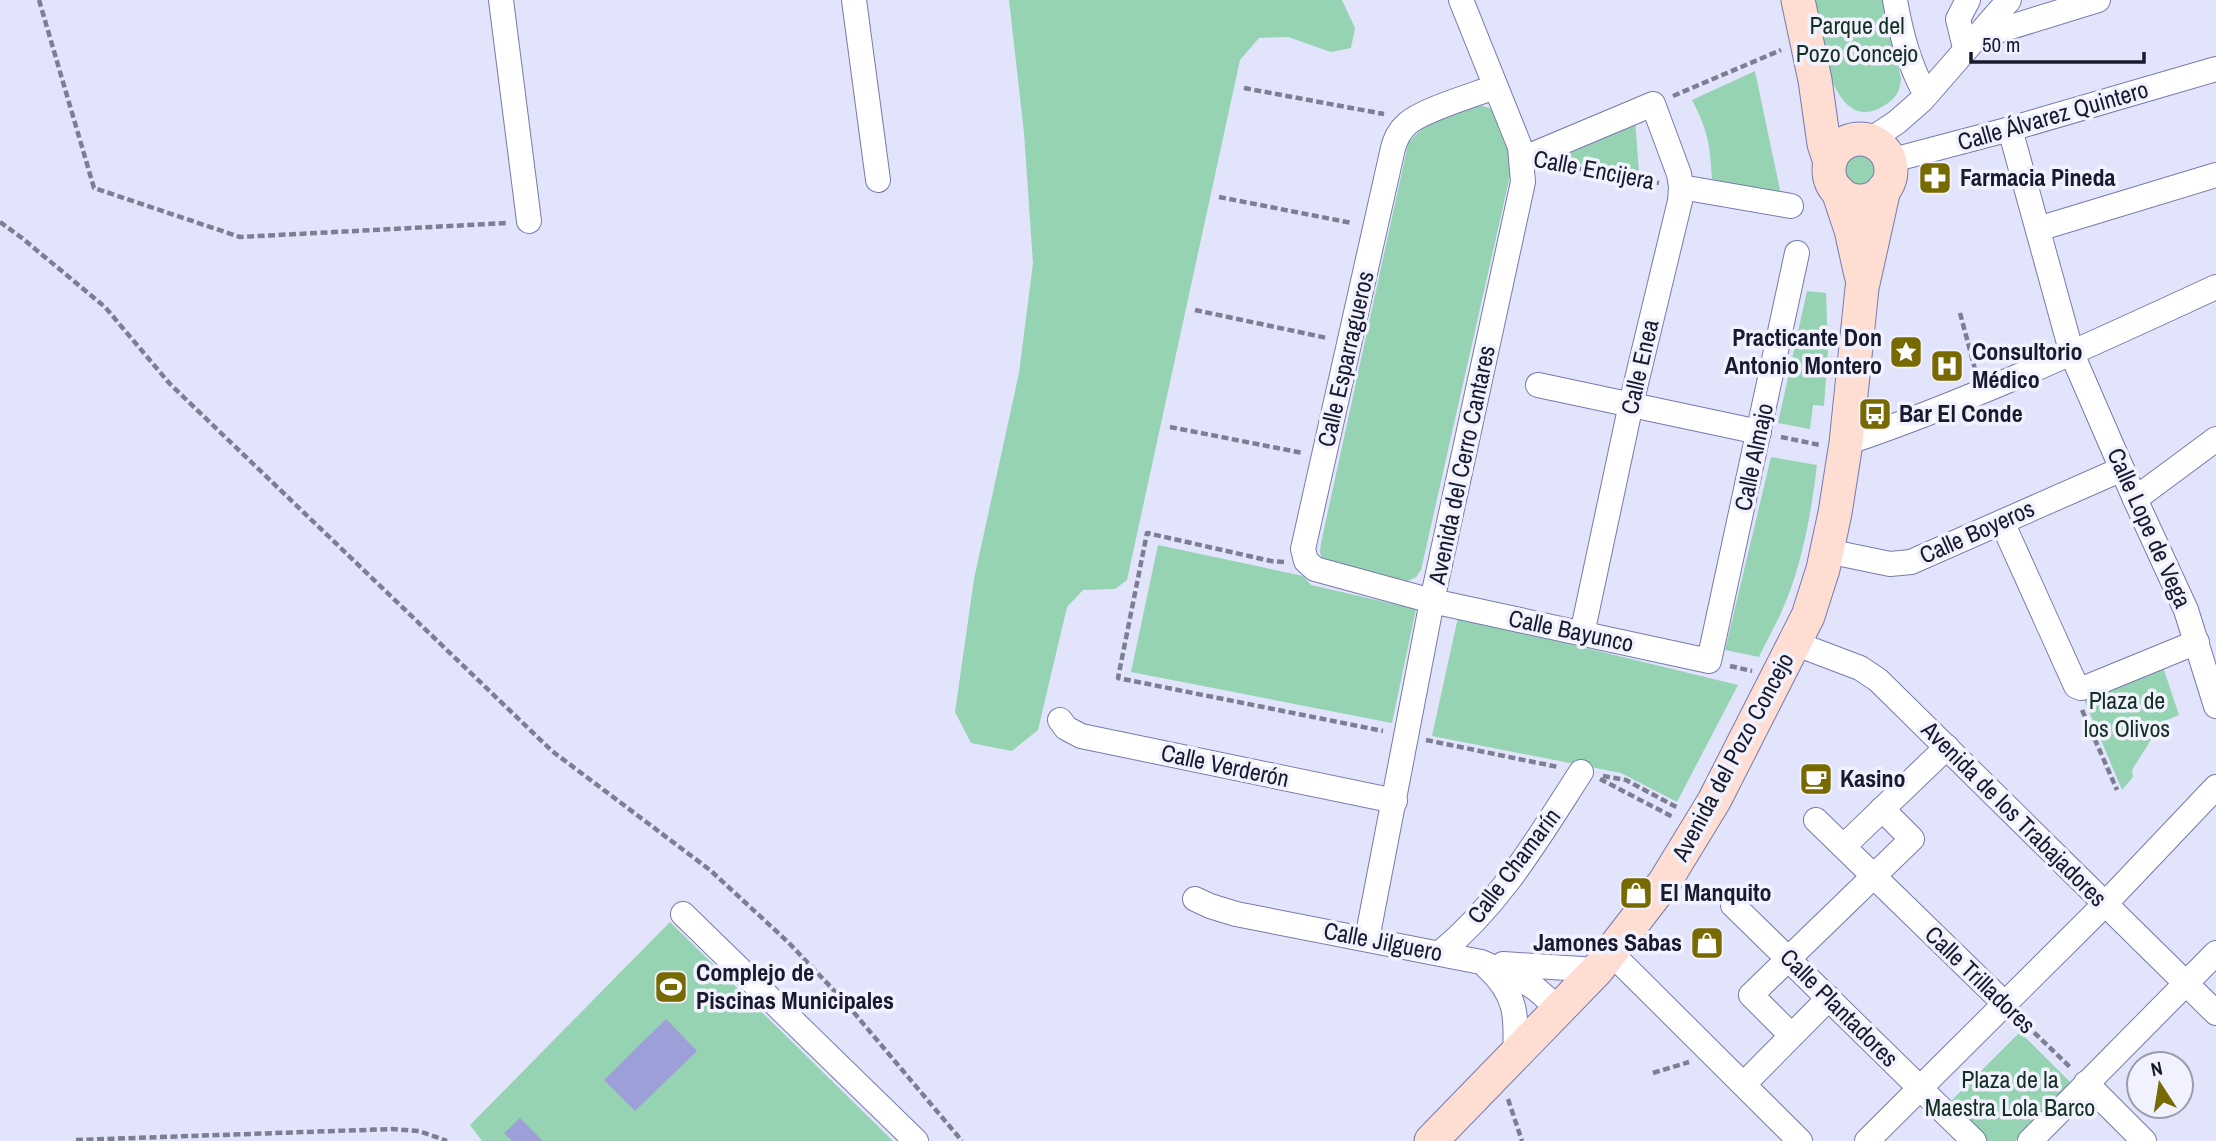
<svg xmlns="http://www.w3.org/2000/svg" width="2216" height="1141" viewBox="0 0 2216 1141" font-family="'Archivo Narrow',sans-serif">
	<rect width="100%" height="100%" fill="#e2e4fb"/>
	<g fill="#96d3b3">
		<polygon points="1009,0 1342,0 1355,28 1351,48 1331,52 1288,37 1259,38 1240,60 1127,580 1115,589 1083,590 1067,607 1038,730 1012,751 971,743 955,712 974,579 1019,373 1033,263 1024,133"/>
		<path d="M 1811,0 L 1885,0 L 1901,79 C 1900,94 1893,101 1880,108 C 1830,134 1819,29 1811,0 Z"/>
		<path d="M 1755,71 L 1781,195 L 1712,179 C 1710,144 1708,131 1692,100 Z"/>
		<path d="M 1481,106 C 1483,106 1490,108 1491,109 C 1504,119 1511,151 1512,167 L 1421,570 L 1416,577 L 1408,581 L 1329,564 L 1322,560 L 1320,552 L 1321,543 L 1408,144 C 1423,122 1455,111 1481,106 Z"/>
		<polygon points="1635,117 1639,174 1558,160 1559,150"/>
		<circle cx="1860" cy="170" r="19"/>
		<polygon points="1807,291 1826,293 1828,350 1824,406 1813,405 1810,429 1778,423"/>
		<path d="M 1771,457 L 1817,465 C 1811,514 1802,567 1781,613 C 1774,628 1766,642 1759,657 L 1725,650 Z"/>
		<polygon points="1158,545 1303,576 1311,585 1416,609 1392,723 1131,672"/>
		<polygon points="1458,617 1738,685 1677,802 1621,773 1432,736"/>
		<polygon points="2162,664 2179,715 2162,722 2132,770 2133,777 2122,790 2083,697"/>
		<polygon points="670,922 893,1141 482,1141 470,1125"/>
		<polygon points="2020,1032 2072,1084 2015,1141 1987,1141 1949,1103"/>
	</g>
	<g fill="#9da0d8">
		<polygon points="666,1019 697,1051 635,1111 604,1080"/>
		<polygon points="520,1118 543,1141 512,1141 504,1133"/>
	</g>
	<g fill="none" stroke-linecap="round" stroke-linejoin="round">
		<defs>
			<g id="street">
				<polyline points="501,0 529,221"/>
				<polyline points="854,0 878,180"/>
				<path d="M 1895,0 C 1901,34 1909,65 1926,95"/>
				<polyline points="1975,38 2098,0"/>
				<polyline points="1965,48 1958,19 1968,0"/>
				<path d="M 1495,87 C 1474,95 1422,110 1407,124 C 1399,131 1396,138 1393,148 L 1303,549 L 1306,561 L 1315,569 L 1432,601 L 1709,661 L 1797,253"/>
				<polyline points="2010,129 2072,354 2135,499 2186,610 2216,706"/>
				<polyline points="1870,140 1897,122 1922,100 2009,0"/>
				<polyline points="1522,159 1653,104 1679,174 1681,187 1680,201 1631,404 1582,634"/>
				<polyline points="1889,161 2010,129 2216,69"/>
				<polyline points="1681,187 1791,206"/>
				<polyline points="2038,229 2216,175"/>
				<polyline points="1538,385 1759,432"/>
				<path d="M 1846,443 C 1973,400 2094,343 2216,287"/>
				<polyline points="2135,499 2216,439"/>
				<polyline points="2002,522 2076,686 2081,688 2087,687 2197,642"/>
				<polyline points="1827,551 1890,564 1911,562 2122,469"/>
				<polyline points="1794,643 1860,668 1878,680 2216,1013"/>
				<polyline points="1060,720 1066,728 1081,736 1395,801"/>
				<polyline points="1816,820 2004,1003"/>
				<polyline points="1844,846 1947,747"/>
				<polyline points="1195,899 1210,906 1236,914 1481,962 1520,979 1535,988 1560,1010"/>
				<polyline points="1733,905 1974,1141"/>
				<polyline points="683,914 916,1141"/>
				<polyline points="1367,939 1432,601 1523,182 1520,147 1461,0"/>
				<path d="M 1440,953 C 1502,902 1538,838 1581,772"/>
				<polyline points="1611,953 1800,1141"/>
				<polyline points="1503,964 1597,970"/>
				<path d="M 1487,967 C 1517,994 1517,1017 1515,1056"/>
				<polyline points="1791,1035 1751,995 1912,839 1882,809"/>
				<polyline points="2086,1083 2144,1141"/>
				<polyline points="1744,1084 1829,998"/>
				<polyline points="1867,1141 2105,904 2216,787"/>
				<polyline points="2030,1141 2216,953"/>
			</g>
			<g id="secondary">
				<polyline points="1798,0 1815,80 1824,144 1830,162"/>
				<circle cx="1860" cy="170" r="31"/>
				<polyline points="1838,191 1851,230 1861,275"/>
				<polyline points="1431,1141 1597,970 1664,883 1714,801 1808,616 1823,569 1835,513 1846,443 1862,288 1884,189"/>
			</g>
		</defs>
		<use href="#street" stroke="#777aad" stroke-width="26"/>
		<use href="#secondary" stroke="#777aad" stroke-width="35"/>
		<g stroke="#7d7e94" stroke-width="4.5" stroke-dasharray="7 3.5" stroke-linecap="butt">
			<polyline points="39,0 94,188 240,237 507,223"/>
			<polyline points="1244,88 1384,114"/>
			<polyline points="1673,96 1781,50"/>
			<polyline points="1564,166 1659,183"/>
			<polyline points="1219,197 1352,223"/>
			<polyline points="0,222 22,238 105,307 170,384 552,751 710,870 788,942 845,1002 962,1141"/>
			<polyline points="1195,310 1327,338"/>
			<polyline points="1960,313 1975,369"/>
			<polyline points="1170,427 1303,453"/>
			<polyline points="1781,437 1820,445"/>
			<polyline points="1284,562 1271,561 1147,533 1118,678 1383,731"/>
			<polyline points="1730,666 1752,671"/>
			<polyline points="2082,710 2117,790"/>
			<polyline points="1426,740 1558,767"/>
			<polyline points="1603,776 1626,780 1678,808"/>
			<polyline points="1600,779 1673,817"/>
			<polyline points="2019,1018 2071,1068"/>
			<polyline points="1653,1073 1689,1062"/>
			<polyline points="1508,1099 1522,1141"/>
			<polyline points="76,1140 392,1129 419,1131 447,1141"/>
		</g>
		<use href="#street" stroke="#fff" stroke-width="24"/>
		<use href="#secondary" stroke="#feded2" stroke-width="33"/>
	</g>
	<defs>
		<symbol id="pharmacy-square" viewBox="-11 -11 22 22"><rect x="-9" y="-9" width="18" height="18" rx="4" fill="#776a02" stroke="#f1f2fe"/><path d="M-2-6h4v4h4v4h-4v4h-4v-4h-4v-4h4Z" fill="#fff"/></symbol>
		<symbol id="sight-square" viewBox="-11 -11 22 22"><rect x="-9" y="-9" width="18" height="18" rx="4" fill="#776a02" stroke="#f1f2fe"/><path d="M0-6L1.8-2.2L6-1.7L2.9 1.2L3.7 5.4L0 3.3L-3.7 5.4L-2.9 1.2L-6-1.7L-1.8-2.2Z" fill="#fff"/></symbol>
		<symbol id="hospital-square" viewBox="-11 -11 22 22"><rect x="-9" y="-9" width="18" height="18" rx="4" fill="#776a02" stroke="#f1f2fe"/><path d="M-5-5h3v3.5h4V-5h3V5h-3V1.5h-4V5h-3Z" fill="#fff"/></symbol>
		<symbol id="bus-square" viewBox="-11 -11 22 22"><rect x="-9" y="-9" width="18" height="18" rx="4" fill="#776a02" stroke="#f1f2fe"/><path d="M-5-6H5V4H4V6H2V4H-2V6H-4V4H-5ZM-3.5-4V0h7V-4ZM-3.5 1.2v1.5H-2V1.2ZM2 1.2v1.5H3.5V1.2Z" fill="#fff"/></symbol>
		<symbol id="cafe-square" viewBox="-11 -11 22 22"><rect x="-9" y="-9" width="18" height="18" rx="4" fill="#776a02" stroke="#f1f2fe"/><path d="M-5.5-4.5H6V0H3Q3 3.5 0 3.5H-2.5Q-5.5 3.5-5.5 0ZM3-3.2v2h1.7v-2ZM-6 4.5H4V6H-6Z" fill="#fff"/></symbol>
		<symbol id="shop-square" viewBox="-11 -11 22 22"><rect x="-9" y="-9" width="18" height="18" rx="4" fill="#776a02" stroke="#f1f2fe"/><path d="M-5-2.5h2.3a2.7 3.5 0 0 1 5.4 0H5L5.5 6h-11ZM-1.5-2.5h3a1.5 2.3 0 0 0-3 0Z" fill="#fff"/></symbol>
		<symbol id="stadium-square" viewBox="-11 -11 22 22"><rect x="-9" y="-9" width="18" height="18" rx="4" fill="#776a02" stroke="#f1f2fe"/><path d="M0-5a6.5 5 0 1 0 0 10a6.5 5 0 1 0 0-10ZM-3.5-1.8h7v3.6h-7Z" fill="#fff"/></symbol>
	</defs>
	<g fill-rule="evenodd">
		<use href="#pharmacy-square" x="1916" y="159" width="38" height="38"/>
		<use href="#sight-square" x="1887" y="333" width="38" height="38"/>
		<use href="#hospital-square" x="1928" y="347" width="38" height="38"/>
		<use href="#bus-square" x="1856" y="395" width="38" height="38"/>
		<use href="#cafe-square" x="1797" y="760" width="38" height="38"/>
		<use href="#shop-square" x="1617" y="874" width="38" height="38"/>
		<use href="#shop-square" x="1688" y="924" width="38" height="38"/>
		<use href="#stadium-square" x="652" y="968" width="38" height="38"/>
	</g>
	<g text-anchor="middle" stroke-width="7" stroke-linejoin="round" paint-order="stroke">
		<g font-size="24" fill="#133023" stroke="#f1f2fe">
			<text x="1857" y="34">Parque del<tspan x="1857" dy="28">Pozo Concejo</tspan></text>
			<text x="2127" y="709">Plaza de<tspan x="2127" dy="28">los Olivos</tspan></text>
			<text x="2010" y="1088">Plaza de la<tspan x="2010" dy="28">Maestra Lola Barco</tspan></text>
		</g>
		<g font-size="24" fill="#191a2e" stroke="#f1f2fe">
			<text transform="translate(2053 116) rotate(-16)" y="8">Calle Álvarez Quintero</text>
			<text transform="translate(1594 170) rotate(11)" y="8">Calle Encijera</text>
			<text transform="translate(1346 359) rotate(-77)" y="8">Calle Esparragueros</text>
			<text transform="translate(1640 367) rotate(-77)" y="8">Calle Enea</text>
			<text transform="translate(1754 457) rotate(-78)" y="8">Calle Almajo</text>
			<text transform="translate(1462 465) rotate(-78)" y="8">Avenida del Cerro Cantares</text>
			<text transform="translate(2149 528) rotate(66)" y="8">Calle Lope de Vega</text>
			<text transform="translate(1977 532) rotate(-24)" y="8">Calle Boyeros</text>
			<text transform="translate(1571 631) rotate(12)" y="8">Calle Bayunco</text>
			<text transform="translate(1733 757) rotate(-62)" y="8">Avenida del Pozo Concejo</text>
			<text transform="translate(1225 766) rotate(12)" y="8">Calle Verderón</text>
			<text transform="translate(2014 814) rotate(45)" y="8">Avenida de los Trabajadores</text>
			<text transform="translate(1514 866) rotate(-53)" y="8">Calle Chamarín</text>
			<text transform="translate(1383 942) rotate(11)" y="8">Calle Jilguero</text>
			<text transform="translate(1980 980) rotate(44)" y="8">Calle Trilladores</text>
			<text transform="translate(1839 1008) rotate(45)" y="8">Calle Plantadores</text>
		</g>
		<g font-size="24" font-weight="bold" fill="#191a2e" stroke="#f1f2fe" text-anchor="start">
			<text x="1960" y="186">Farmacia Pineda</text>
			<text x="1882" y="346" text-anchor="end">Practicante Don<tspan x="1882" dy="28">Antonio Montero</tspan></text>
			<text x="1972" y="360">Consultorio<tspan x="1972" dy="28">Médico</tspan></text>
			<text x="1899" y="422">Bar El Conde</text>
			<text x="1840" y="787">Kasino</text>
			<text x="1660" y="901">El Manquito</text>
			<text x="1682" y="951" text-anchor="end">Jamones Sabas</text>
			<text x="696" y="981">Complejo de<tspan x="696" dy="28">Piscinas Municipales</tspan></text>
		</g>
	</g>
	<g transform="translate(2160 1085) rotate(348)"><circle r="33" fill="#f1f2fe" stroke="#9b9cab" stroke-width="2"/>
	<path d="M0-5L12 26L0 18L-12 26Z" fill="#776a02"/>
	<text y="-10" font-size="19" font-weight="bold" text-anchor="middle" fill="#191a2e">N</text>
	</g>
	<path d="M1971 52v10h173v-10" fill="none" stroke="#191a2e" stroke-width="3.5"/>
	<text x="1982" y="52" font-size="21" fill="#191a2e" stroke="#f1f2fe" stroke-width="5" paint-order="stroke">50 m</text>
</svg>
